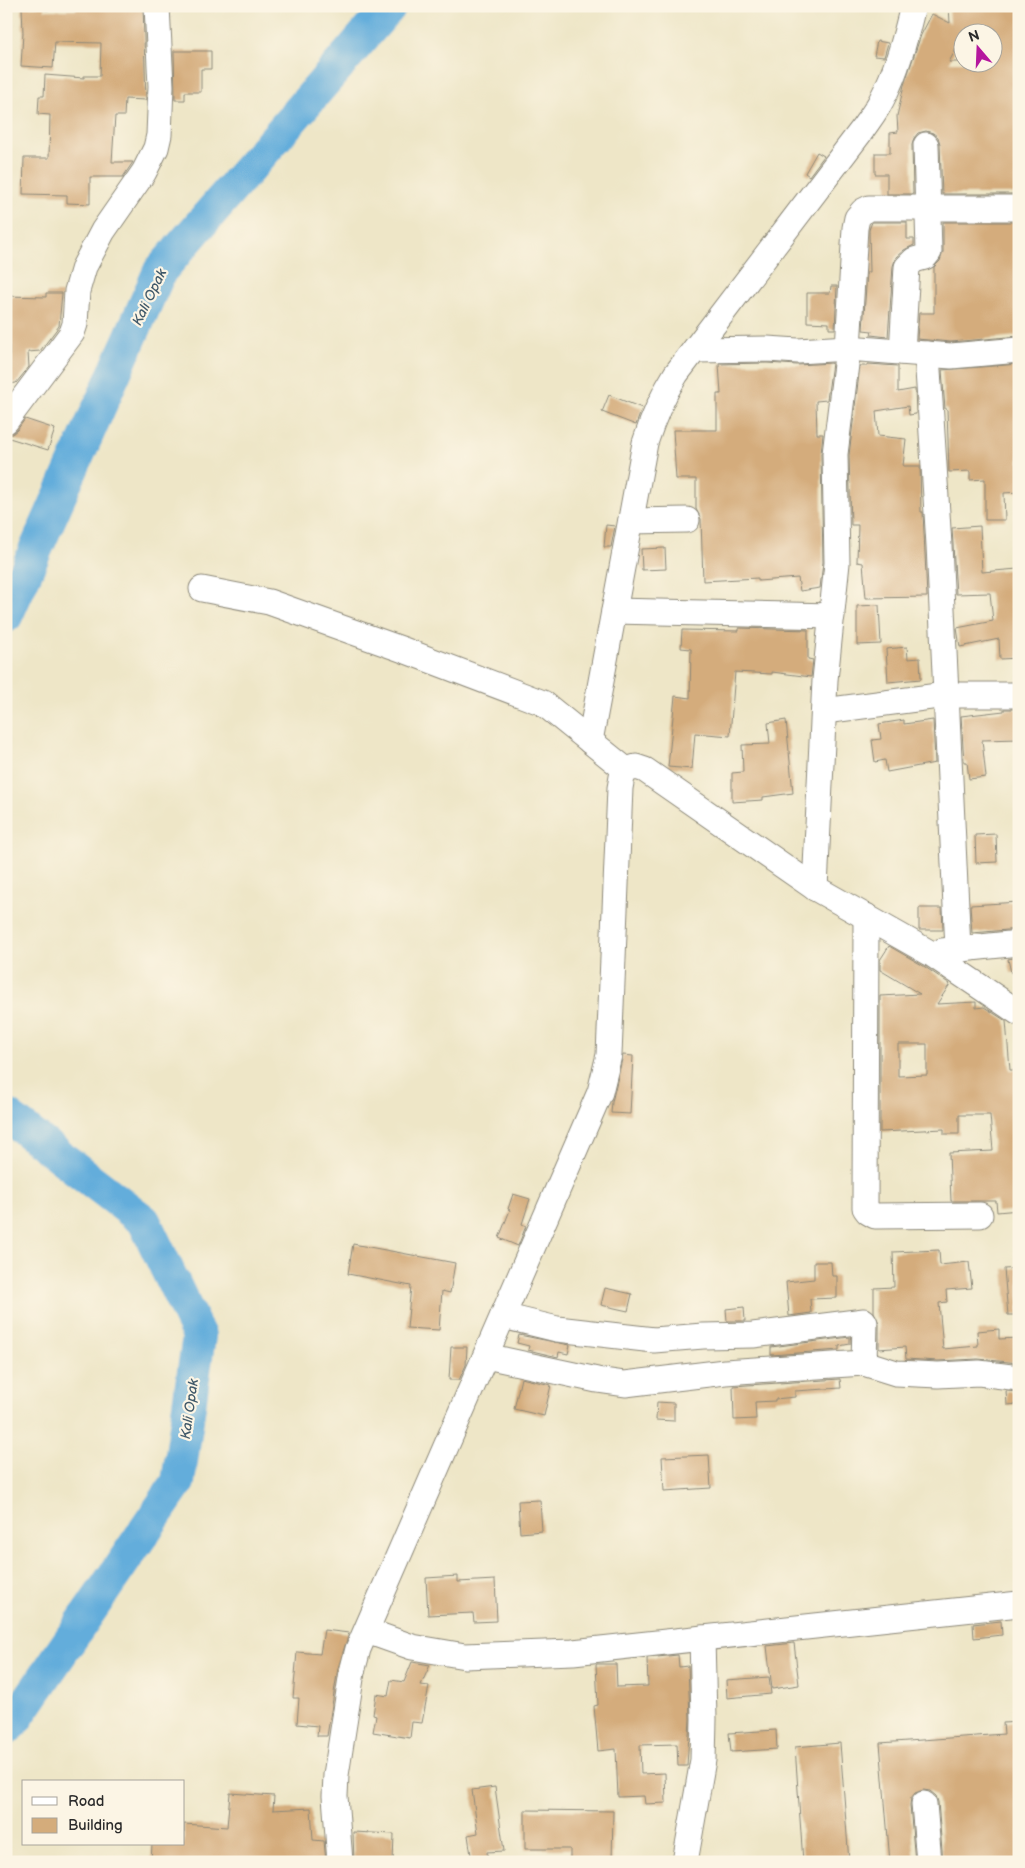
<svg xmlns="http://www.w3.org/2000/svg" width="1025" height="1868" viewBox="0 0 1025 1868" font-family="'Balsamiq Sans',sans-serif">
	<rect width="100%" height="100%" fill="#fcf5e5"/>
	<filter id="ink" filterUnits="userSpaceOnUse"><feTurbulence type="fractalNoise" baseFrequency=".02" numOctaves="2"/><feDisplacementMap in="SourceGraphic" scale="10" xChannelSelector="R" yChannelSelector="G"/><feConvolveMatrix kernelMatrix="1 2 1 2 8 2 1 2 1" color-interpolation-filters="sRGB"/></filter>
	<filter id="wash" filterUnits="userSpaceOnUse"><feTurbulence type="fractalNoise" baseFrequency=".0096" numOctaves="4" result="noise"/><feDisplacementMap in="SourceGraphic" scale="20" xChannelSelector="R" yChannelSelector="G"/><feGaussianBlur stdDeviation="1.12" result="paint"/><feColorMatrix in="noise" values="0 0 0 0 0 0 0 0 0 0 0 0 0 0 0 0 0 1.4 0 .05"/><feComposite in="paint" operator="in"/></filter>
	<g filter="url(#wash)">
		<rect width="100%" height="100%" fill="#eee6c7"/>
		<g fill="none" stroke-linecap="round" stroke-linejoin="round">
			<g stroke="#64addb" stroke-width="34">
				<polyline points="6,616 160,271 390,6"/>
				<polyline points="6,1115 144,1221 199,1336 178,1482 13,1723 6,1729"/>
			</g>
		</g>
		<g id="blocks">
			<g fill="#d4ac7b" fill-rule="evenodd">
				<polygon points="45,6 45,10 76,10 76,6 143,6 146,100 125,99 124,116 115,116 112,162 133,162 123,177 90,177 90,204 67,203 67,195 23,194 24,158 49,158 50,115 38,114 39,96 44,96 45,75 84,78 84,76 100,76 101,43 55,42 53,68 21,66 23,33 22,7"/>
				<path d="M 949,6 L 1019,6 L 1019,194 L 942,194 L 940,144 L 938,137 L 933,133 L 926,131 L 918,133 L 914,138 L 912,145 L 913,194 L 887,194 L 887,174 L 875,174 L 875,153 L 890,153 L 890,133 L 898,132 L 897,116 L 904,85 L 921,35 L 932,14 L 950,23 ZM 962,32 L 992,32 L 992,62 L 949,62 L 962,38 Z"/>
				<polygon points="877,41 888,43 884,57 874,56"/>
				<polygon points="174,51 211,51 211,69 201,69 201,92 185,92 185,100 175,100"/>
				<polygon points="817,152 824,156 809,176 805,173"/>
				<polygon points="872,222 907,222 907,239 914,239 914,245 904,250 896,257 893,266 888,337 871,335 872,331 863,330 867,272 870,272 869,230"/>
				<polygon points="943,222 1019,222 1019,336 951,342 917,339 919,313 934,313 934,267 940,261 943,252"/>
				<polygon points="831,286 837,286 835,329 829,329 829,323 807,322 807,293 830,293"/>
				<polygon points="46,293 62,293 59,326 40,351 28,352 29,367 16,383 9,384 9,321 6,321 6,296 46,297"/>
				<polygon points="767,363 797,365 832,363 827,400 816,401 817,434 823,434 821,454 823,562 820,588 800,591 798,578 758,581 758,578 703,581 701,519 696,509 696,479 676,479 673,430 717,430 717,394 721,394 719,364"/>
				<polygon points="868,364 898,366 898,392 915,389 916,414 909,415 908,406 876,411 878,436 906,439 903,466 920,466 921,512 923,512 927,597 866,598 863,563 857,562 858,525 851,525 849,455 860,366 868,366"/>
				<polygon points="1019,364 1019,492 1004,493 1005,520 985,520 985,479 970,480 970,471 949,472 947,409 945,409 942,370"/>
				<polygon points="609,395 642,408 636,425 602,412"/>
				<polygon points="25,419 55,429 48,450 6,437 6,435 12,434 17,430"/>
				<polygon points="606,525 615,526 611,547 604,547"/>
				<polygon points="980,526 982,572 1018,569 1019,658 1000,659 999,639 960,647 957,628 993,621 990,593 956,594 952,528"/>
				<polygon points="665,548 666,569 642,570 641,549"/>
				<polygon points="879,605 881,644 857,645 857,606"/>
				<polygon points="739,628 808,630 808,659 813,660 811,677 772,672 772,674 735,672 730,736 695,733 692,769 668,767 675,696 690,698 691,649 681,648 682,630 739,631"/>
				<polygon points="907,647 908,659 920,658 921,679 888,682 886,649"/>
				<polygon points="1004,709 1019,709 1019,739 982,740 986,777 969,779 967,762 964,762 961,716 1004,711"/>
				<polygon points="786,720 793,793 763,797 763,800 732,802 732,773 743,772 742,745 770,744 768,723"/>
				<polygon points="904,720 904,724 933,720 935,763 887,772 885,760 875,762 872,740 881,739 879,724"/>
				<polygon points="996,834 997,862 976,863 975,835"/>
				<polygon points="1019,902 1019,929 972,933 970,905"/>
				<polygon points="919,908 942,908 943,930 919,930"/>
				<path d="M 889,946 L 922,965 L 950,984 L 937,1004 L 976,1002 L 976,1008 L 984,1007 L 1006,1021 L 1010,1070 L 1019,1070 L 1019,1183 L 1017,1183 L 1019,1210 L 997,1212 L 996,1201 L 951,1201 L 949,1153 L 993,1151 L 990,1115 L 959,1115 L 959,1134 L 944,1134 L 944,1129 L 880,1132 L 880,996 L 920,994 L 880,970 L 880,960 ZM 898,1044 L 927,1044 L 927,1075 L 898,1076 Z"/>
				<polygon points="1019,957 1019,972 1011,973 1008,959"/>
				<polygon points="623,1055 633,1056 630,1114 611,1113 612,1102"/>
				<polygon points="513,1194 530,1199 522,1224 526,1226 518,1246 499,1238 510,1210 508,1209"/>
				<polygon points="353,1244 455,1263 450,1293 442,1291 439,1330 407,1328 411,1286 348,1274"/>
				<polygon points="939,1250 940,1265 969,1262 972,1288 946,1290 947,1302 939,1303 943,1349 978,1346 977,1331 999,1329 999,1339 1019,1338 1019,1363 978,1359 938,1361 906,1359 905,1347 879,1349 879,1323 874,1312 874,1288 894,1287 893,1252"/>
				<polygon points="814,1262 831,1262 832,1276 837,1276 837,1298 810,1299 811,1313 789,1316 786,1282 814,1279"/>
				<polygon points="1019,1268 1019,1315 1008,1315 1004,1269"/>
				<polygon points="605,1288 632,1294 628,1311 601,1305"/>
				<polygon points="744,1307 745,1321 727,1321 726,1309"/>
				<polygon points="519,1335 570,1345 568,1354 559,1352 558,1357 528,1350 529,1346 517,1343"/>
				<polygon points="850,1337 850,1344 839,1346 839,1350 771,1355 771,1347"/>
				<polygon points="451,1347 467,1347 466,1365 459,1380 449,1380"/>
				<polygon points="521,1378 551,1385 544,1416 514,1409"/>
				<polygon points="840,1379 841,1388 795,1391 795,1397 775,1399 775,1401 755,1402 756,1419 734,1420 733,1386"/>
				<polygon points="1006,1391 1019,1392 1019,1404 1007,1405"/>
				<polygon points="657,1402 674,1403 674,1421 656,1420"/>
				<polygon points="709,1455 711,1488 664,1491 662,1457"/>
				<polygon points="540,1500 542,1531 520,1533 518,1501"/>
				<polygon points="458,1576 458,1582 495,1580 497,1621 474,1622 473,1613 428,1615 426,1578"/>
				<polygon points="1001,1621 1002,1635 974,1638 973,1624"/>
				<polygon points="324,1630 349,1633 338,1668 327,1736 317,1736 318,1726 297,1724 299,1698 293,1698 297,1652 320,1654"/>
				<polygon points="794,1643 799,1685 772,1689 767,1646"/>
				<polygon points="678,1655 679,1667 688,1666 690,1719 687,1766 678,1766 677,1744 640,1745 641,1774 665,1773 666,1803 645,1804 644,1796 618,1797 616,1749 598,1751 594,1706 598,1705 596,1664 616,1664 617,1687 648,1686 647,1658"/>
				<polygon points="412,1662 430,1665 421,1685 429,1686 422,1723 412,1722 410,1738 373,1732 376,1716 373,1715 376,1694 388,1696 391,1680 404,1682"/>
				<polygon points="769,1677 771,1694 727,1698 726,1680"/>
				<polygon points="1019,1722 1019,1862 943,1862 938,1802 936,1796 930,1791 923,1790 915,1793 911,1798 910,1805 915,1862 890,1862 880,1743 1004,1734 1003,1723"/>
				<polygon points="776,1730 777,1749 731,1752 729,1733"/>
				<polygon points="840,1743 849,1862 803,1862 795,1747"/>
				<polygon points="495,1787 504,1851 487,1852 488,1862 472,1862 468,1835 478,1833 472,1790"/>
				<polygon points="230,1793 274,1796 273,1810 311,1808 313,1840 324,1841 326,1862 151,1862 152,1844 184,1844 184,1824 227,1827"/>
				<polygon points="525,1810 613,1811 612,1862 570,1862 570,1849 525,1849"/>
				<polygon points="353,1832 394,1834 393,1862 354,1862"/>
			</g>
		</g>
	</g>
	<g filter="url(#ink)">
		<use href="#blocks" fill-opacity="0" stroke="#8c8879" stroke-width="1"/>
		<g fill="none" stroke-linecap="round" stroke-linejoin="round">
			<defs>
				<g id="minor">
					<polyline points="695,350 767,349 798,351 848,348 855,228 857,218 863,211 869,208 1019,208"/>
					<polyline points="902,352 907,267 914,260 925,257 929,252 926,145"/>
					<polyline points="927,354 939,545 958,949"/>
					<polyline points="6,421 72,333 75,324 77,291 84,267 103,231 144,172 156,148 159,135 161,86 157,6"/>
					<polyline points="631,521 687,520"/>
					<polyline points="202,589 269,602 401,649 543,703 626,770"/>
					<polyline points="614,611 832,616"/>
					<polyline points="824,711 946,695 1019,695"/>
					<path d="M 590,741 L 645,443 C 653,418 662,396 676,374 L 862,130 C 868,121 876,111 881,101 C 897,71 905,39 913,6"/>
					<polyline points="815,888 825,680 837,563 835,454 848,348 951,356 1019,350"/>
					<polyline points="866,916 865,1208 868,1212 875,1216 980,1215"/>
					<polyline points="942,951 1019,943"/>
					<polyline points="503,1316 557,1329 654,1340 703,1336 753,1335 864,1321 865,1323 864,1363"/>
					<polyline points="486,1356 597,1380 625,1384 725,1372 864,1363 896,1373 938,1375 979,1373 1019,1378"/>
					<polyline points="367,1631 412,1647 465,1656 573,1652 1019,1604"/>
					<polyline points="924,1804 929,1862"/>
					<polyline points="340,1862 335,1796 336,1775 352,1672 358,1649 600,1092 609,1055 620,788 622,777 626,770 636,767 645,770 815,888 930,953 1019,1013"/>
					<polyline points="685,1862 703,1760 704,1719 702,1638"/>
				</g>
			</defs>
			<use href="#minor" stroke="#8c8879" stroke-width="27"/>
			<use href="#minor" stroke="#fff" stroke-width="25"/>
		</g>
	</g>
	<g text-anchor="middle" stroke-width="4.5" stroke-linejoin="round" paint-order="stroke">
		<g font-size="14" font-style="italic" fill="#3f5869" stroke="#fcf5e5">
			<text transform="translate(149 297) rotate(-64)" y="5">Kali Opak</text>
			<text transform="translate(189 1409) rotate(-82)" y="5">Kali Opak</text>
		</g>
	</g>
	<rect width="1025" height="1868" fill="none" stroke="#fcf5e5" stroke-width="25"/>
	<rect x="22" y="1780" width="162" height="65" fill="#fcf5e5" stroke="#a8a49b"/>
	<rect x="32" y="1797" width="25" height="8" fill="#ffffff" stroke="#a8a49b"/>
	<text x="68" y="1806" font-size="15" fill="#2b2b2b">Road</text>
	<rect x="32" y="1818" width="25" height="15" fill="#d4ac7b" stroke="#a8a49b"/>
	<text x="68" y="1830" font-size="15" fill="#2b2b2b">Building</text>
	<g transform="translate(978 48) rotate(341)"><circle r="24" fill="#fcf5e5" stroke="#a8a49b"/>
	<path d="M0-4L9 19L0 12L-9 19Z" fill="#b5179e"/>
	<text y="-8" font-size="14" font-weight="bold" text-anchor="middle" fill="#2b2b2b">N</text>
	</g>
</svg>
